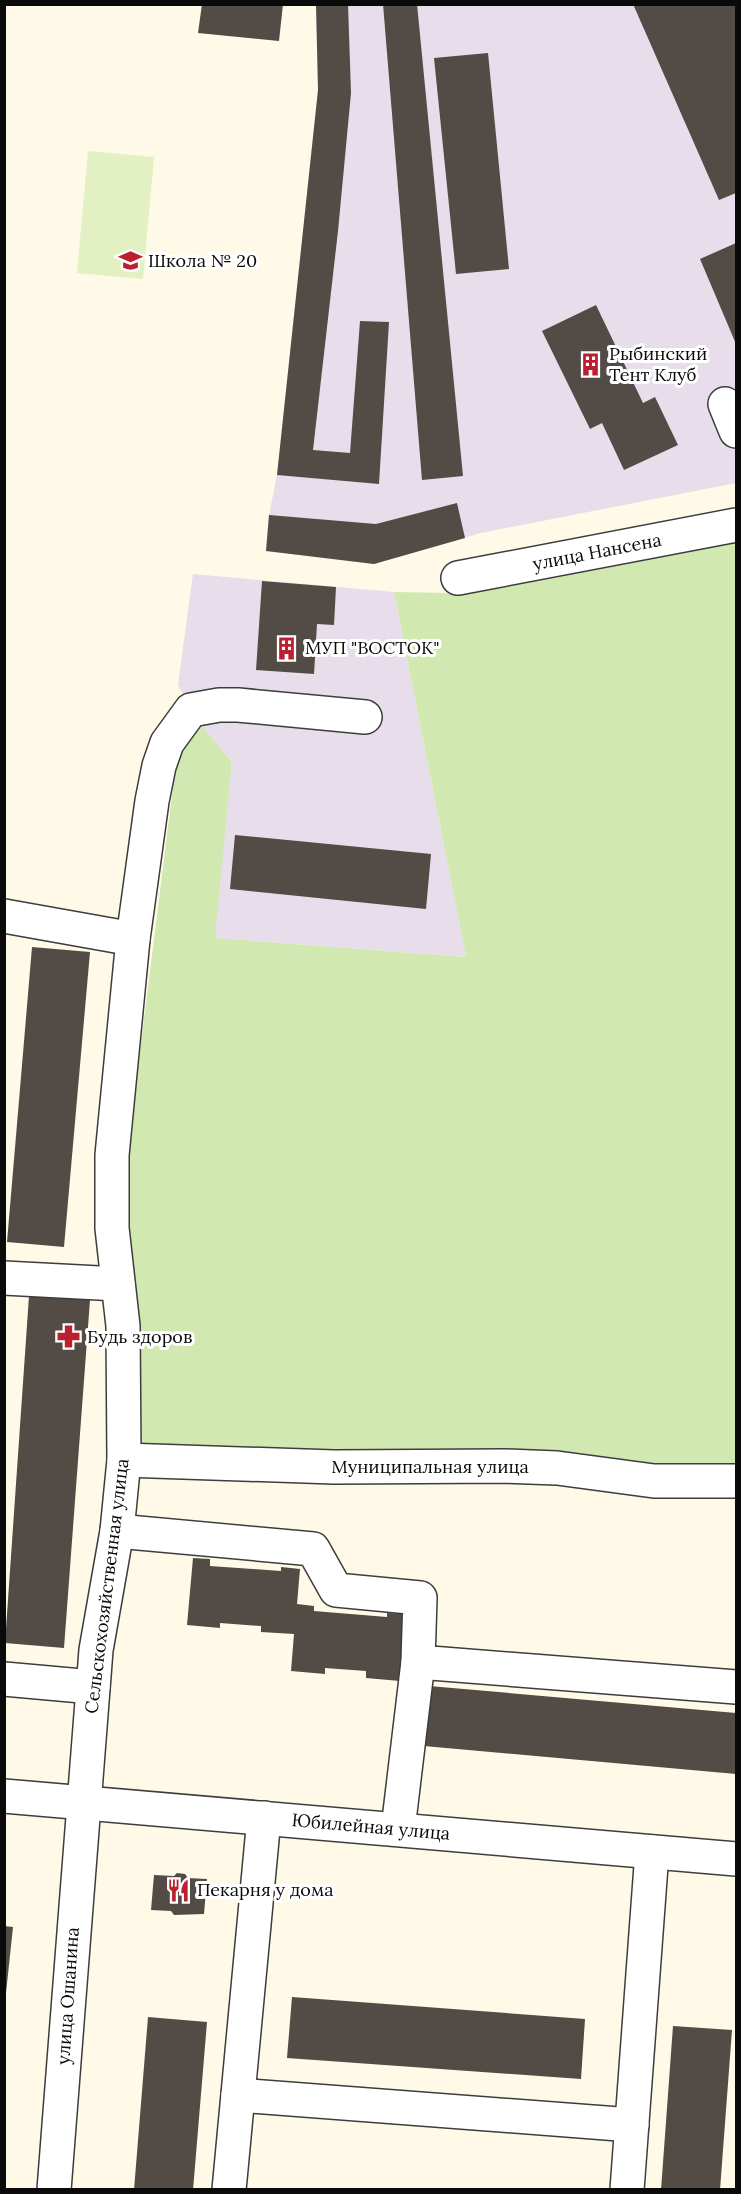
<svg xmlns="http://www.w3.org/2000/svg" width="741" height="2194" viewBox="0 0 741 2194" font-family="Lora,serif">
	<rect width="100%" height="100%" fill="#fff9e7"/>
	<g fill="#e8ddea">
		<polygon points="316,5 736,5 736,483 481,533 374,564 266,551 269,515 277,475 318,90"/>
		<polygon points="193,574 394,592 466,957 214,938 232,762 198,721 178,685"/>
	</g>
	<polygon fill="#d1e9b1" points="736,536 736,1469 134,1449 125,1230 127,1156 178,747 198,721 232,762 215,938 466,957 394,592 452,593"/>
	<polygon fill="#e3f0c3" points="88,151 154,157 143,279 77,273"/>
	<g fill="#534b46">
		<polygon points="202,4 283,4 279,41 198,33"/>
		<polygon points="316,4 348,4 351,93 338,231 313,450 350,453 360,321 389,322 379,484 277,475 318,90"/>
		<polygon points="383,4 417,4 463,476 422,480"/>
		<polygon points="633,4 736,4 736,193 719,200"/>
		<polygon points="488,53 509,269 456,274 434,58"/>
		<polygon points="736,243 736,344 700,259"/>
		<polygon points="596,305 643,403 655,397 678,445 624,470 602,423 590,429 542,331"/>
		<polygon points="457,503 465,538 374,564 266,551 269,515 376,524"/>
		<polygon points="262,581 336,587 334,625 317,624 314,674 256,670"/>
		<polygon points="235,835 431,854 426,909 230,889"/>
		<polygon points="32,947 90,952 64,1247 7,1242"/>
		<polygon points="29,1296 90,1300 64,1648 5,1643"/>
		<polygon points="193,1558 210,1559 210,1566 281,1571 281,1567 300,1569 297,1604 314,1606 314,1611 387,1617 387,1613 405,1614 400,1681 366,1678 366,1671 325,1668 325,1674 291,1671 294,1634 261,1632 261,1626 220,1623 220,1628 187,1625"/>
		<polygon points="429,1686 736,1713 736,1774 424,1746"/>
		<polygon points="177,1873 185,1874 188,1878 207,1879 204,1914 174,1915 171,1911 151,1910 154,1875 174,1876"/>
		<polygon points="4,1926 13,1927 6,1993 4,1993"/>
		<polygon points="292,1997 585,2019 581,2079 287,2058"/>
		<polygon points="148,2017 207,2022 193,2190 134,2190"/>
		<polygon points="673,2026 732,2030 720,2190 661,2190"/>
	</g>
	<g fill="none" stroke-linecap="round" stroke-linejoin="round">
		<defs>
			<g id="minor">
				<polyline points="725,404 736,431"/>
				<polyline points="458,578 736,525"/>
				<polyline points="4,916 133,939"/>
				<polyline points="4,1278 118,1284"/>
				<polyline points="124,1460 334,1467 505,1466 557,1468 654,1481 736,1481"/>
				<polyline points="117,1531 313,1549 336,1590 420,1598 418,1662 736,1687"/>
				<polyline points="4,1679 93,1687"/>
				<polyline points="4,1796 736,1859"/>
				<polyline points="398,1829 418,1662"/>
				<polyline points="238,2095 632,2125"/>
				<polyline points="54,2190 96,1650 117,1531 124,1460 123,1326 112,1228 112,1155 133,939 152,801 159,766 167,743 191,710 219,705 238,705 365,717"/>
				<polyline points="229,2190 264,1818"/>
				<polyline points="627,2190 652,1852"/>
			</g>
		</defs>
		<use href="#minor" stroke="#3d3d3d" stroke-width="36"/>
		<use href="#minor" stroke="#fff" stroke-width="33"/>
	</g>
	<defs>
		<symbol id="school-bare" viewBox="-9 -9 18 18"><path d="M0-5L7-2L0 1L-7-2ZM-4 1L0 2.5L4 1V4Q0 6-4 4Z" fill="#bc202f" stroke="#fff" stroke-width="2.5" paint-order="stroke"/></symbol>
		<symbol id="building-bare" viewBox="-9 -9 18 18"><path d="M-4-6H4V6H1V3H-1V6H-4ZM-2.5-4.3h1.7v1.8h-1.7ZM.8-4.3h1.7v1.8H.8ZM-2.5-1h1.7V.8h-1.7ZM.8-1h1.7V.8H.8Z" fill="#bc202f" stroke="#fff" stroke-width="2.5" paint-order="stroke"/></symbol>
		<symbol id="pharmacy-bare" viewBox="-9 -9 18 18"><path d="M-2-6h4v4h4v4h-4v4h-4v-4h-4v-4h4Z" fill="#bc202f" stroke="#fff" stroke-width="2.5" paint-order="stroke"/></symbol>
		<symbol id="restaurant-bare" viewBox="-9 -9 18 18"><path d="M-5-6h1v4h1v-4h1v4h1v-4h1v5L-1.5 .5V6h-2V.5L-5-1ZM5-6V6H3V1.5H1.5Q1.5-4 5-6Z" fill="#bc202f" stroke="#fff" stroke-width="2.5" paint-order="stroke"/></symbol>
	</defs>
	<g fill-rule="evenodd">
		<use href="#school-bare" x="114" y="244" width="33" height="33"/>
		<use href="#building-bare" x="574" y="348" width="33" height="33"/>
		<use href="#building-bare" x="270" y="632" width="33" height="33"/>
		<use href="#pharmacy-bare" x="52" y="1320" width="33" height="33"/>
		<use href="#restaurant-bare" x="162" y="1874" width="33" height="33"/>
	</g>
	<g text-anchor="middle" stroke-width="6" stroke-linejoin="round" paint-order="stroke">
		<g font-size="18" fill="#0a0a0a" stroke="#fff" text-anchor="start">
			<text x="148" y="267">Школа № 20</text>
			<text x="609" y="360">Рыбинский<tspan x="609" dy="21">Тент Клуб</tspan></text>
			<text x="305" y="654">МУП "ВОСТОК"</text>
			<text x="87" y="1343">Будь здоров</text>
			<text x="197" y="1896">Пекарня у дома</text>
		</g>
		<g font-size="18" fill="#0a0a0a" stroke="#fff">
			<text transform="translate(597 552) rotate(-11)" y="6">улица Нансена</text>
			<text x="430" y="1473">Муниципальная улица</text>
			<text transform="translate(107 1586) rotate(-83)" y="6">Сельскохозяйственная улица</text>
			<text transform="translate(371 1827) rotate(5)" y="6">Юбилейная улица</text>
			<text transform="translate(68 1996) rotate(-86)" y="6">улица Ошанина</text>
		</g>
	</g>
	<rect width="741" height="2194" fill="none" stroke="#0a0a0a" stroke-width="12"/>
</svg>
